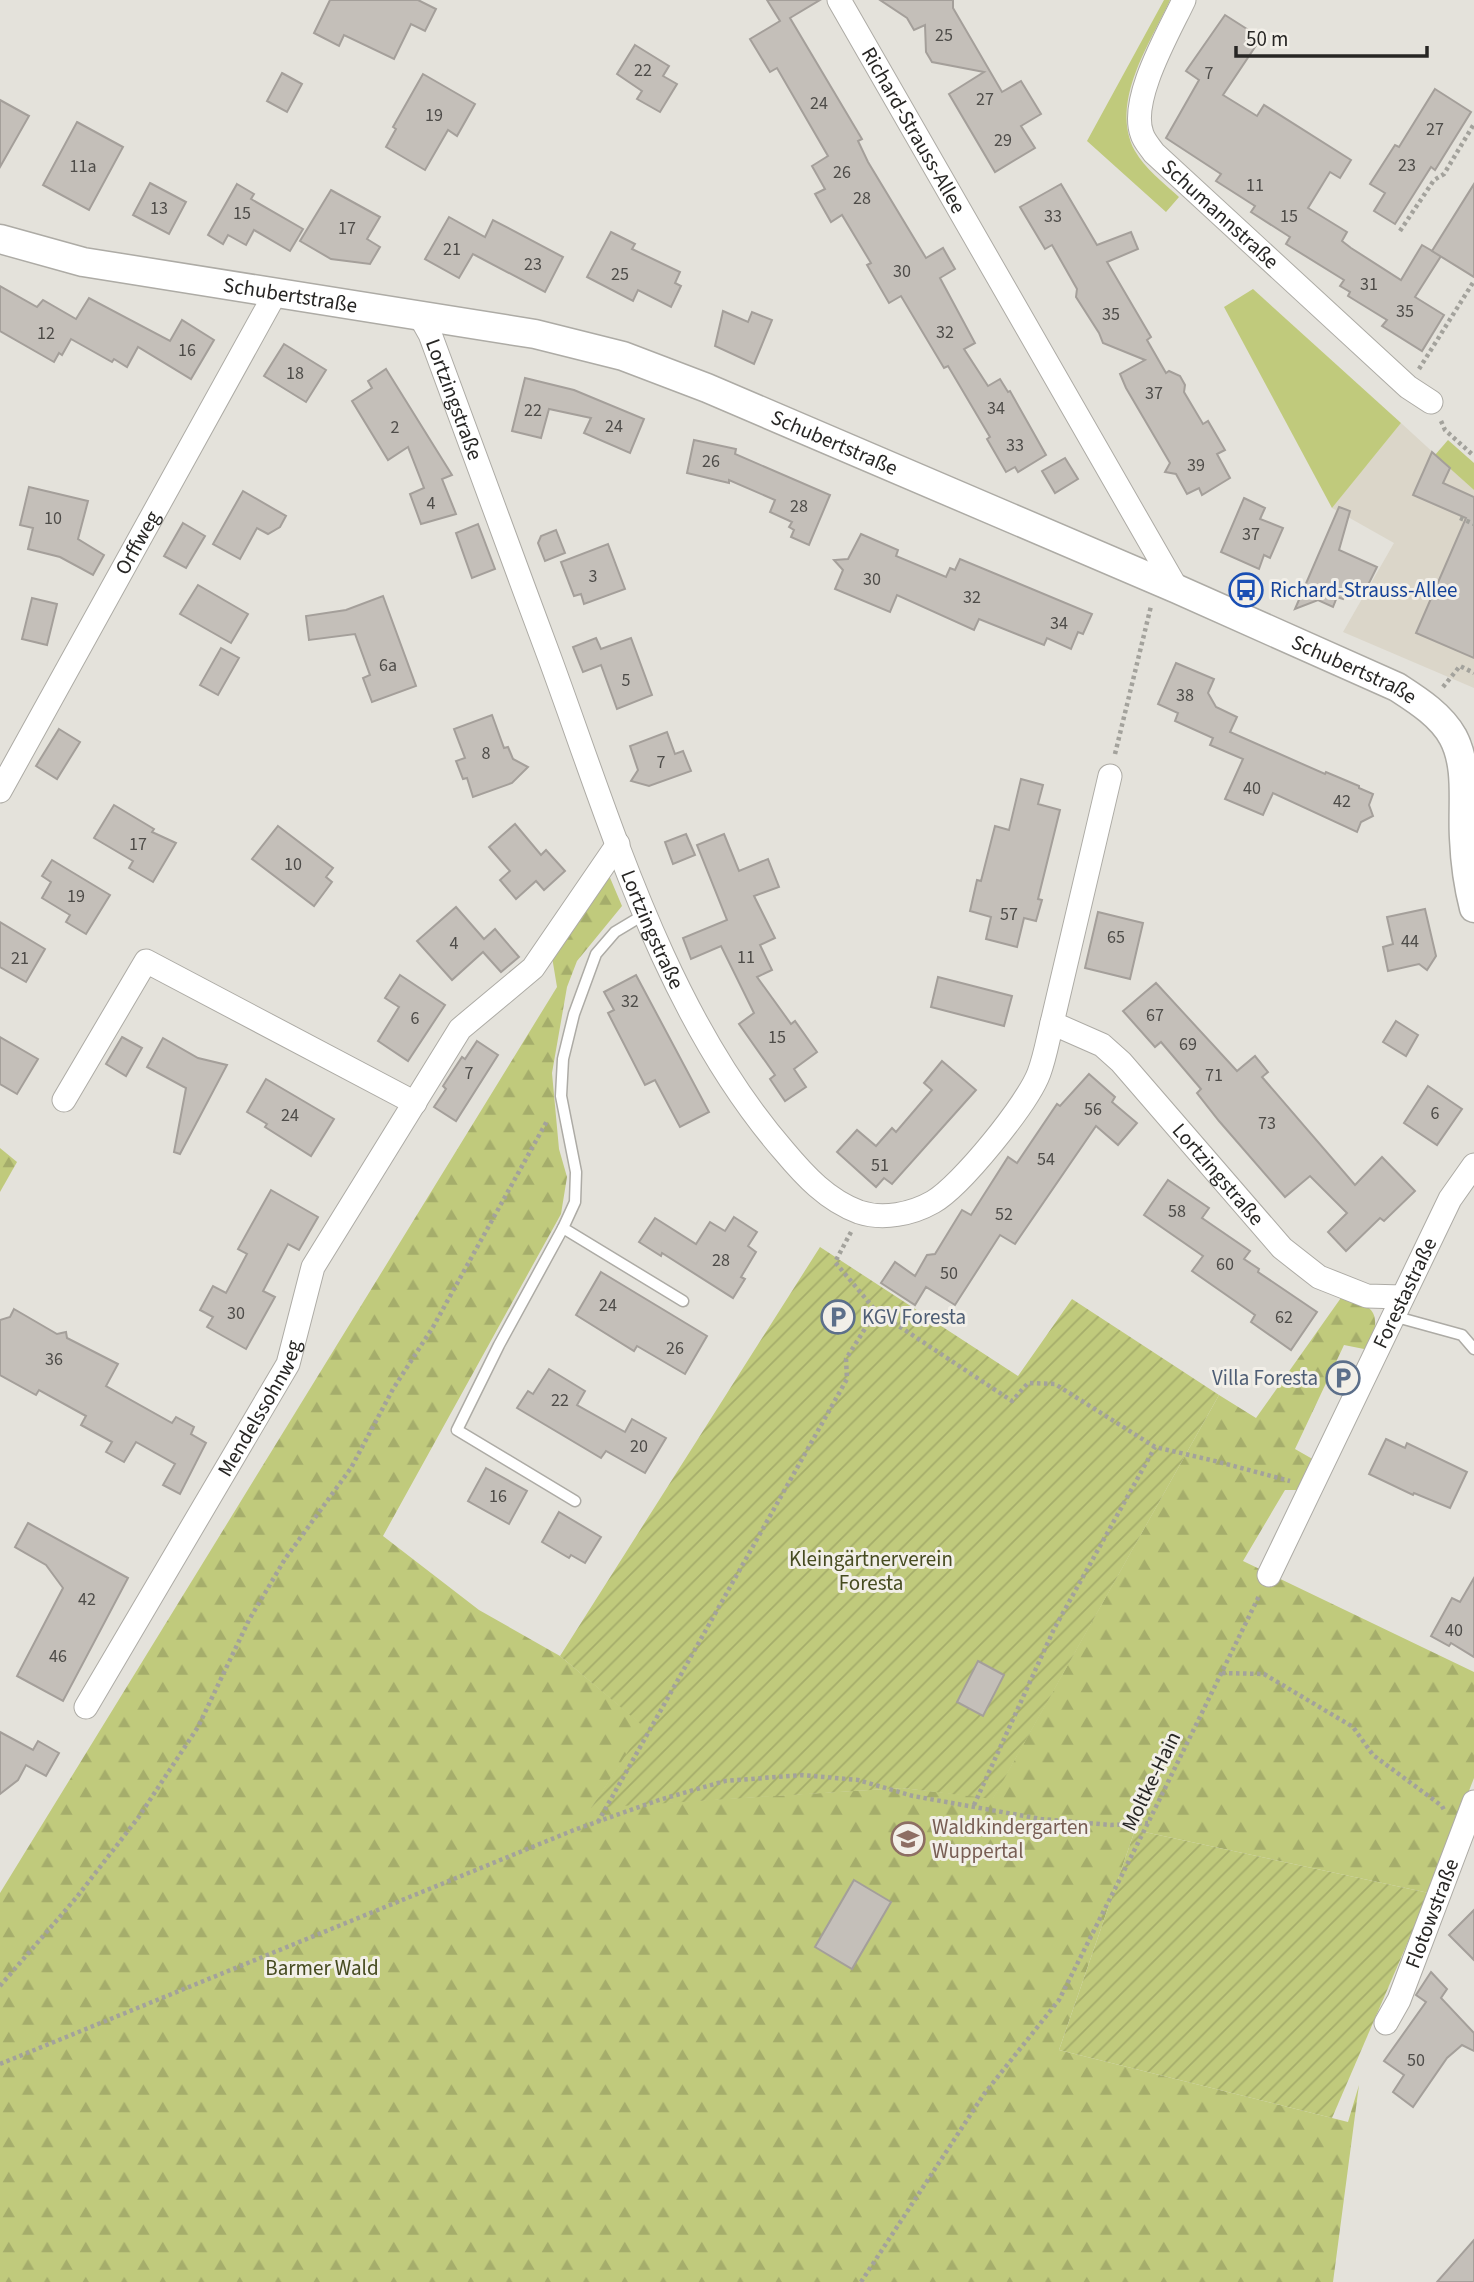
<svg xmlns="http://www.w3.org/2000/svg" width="1474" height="2282" viewBox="0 0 1474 2282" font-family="'Source Sans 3',sans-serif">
	<defs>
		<pattern id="forest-firs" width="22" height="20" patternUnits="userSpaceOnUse" patternTransform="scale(1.75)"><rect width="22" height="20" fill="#c0ca7c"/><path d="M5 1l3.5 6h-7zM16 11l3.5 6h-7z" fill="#a5ad6b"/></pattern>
		<pattern id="garden-furrows" width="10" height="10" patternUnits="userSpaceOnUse" patternTransform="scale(1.75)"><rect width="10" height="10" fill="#c0ca7c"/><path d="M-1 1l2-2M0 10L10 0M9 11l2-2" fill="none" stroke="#a5ad6b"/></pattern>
	</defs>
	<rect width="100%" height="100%" fill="#e4e2db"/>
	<polygon fill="#dbd6c9" points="1401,423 1474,490 1474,688 1343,632 1394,543 1332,508"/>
	<g fill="#c0ca7c">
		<path d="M 1164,0 L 1170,0 C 1150,44 1109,102 1135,151 C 1145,169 1164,183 1179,197 L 1166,212 L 1087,141 Z"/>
		<polygon points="1253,289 1401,423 1332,508 1224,307"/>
		<polygon points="1448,440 1474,463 1474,490 1435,455"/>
	</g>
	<g fill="url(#forest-firs)">
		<path d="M 608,873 L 622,906 L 577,961 L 567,987 L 552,1073 L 559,1149 L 567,1177 L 561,1214 L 383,1536 L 479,1610 L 560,1656 L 645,1727 L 592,1807 L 902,1788 L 993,1798 L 1219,1395 L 1256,1418 L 1343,1295 C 1379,1308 1380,1315 1369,1350 L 1344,1345 L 1295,1449 L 1316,1461 L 1303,1490 L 1285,1490 L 1243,1561 L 1474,1672 L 1474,1778 L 1429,1893 L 1135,1830 L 1059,2050 L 1348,2122 L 1359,2085 L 1333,2282 L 0,2282 L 0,1893 L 557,987 L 552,957 Z"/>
		<polygon points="0,1148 17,1162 0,1192"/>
	</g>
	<g fill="url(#garden-furrows)">
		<polygon points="820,1247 1018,1376 1072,1299 1219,1395 993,1799 902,1788 591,1808 644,1727 560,1656"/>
		<polygon points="1135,1830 1429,1893 1332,2118 1059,2050"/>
	</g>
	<g fill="#c4bfb9" stroke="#a49f9a" stroke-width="2">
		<polygon points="330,0 418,0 436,9 425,31 411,24 394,59 344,35 339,46 314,33"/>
		<polygon points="767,0 820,0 790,18 862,139 858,141 868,162 926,258 943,248 955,269 940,278 975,343 964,349 988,386 1000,379 1008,392 1010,391 1046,455 1018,472 1015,467 1006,472 987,439 990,437 948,366 944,368 901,296 889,303 867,265 871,263 842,215 831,222 815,194 825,189 812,166 828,156 777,68 770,72 750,39 780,21"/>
		<polygon points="880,0 953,0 953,8 1002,92 1021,81 1041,114 1021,126 1035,148 995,172 949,94 984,72 932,62 926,52 925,25 914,30 907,18"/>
		<polygon points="1225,15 1261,38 1223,95 1257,116 1264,105 1351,160 1340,178 1330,172 1308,208 1347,232 1342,241 1351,248 1401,280 1422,245 1441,256 1415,297 1444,315 1422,351 1382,326 1387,320 1348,296 1350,292 1340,286 1344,280 1286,244 1290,237 1251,212 1255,206 1216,181 1221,174 1166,138 1199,80 1186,71"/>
		<polygon points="635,45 669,66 663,76 677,84 660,112 637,99 642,91 617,74"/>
		<polygon points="282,73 302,84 287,112 267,101"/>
		<polygon points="423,74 475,104 457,136 448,130 425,170 386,147 396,129 393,127"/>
		<polygon points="1435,89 1471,112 1435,170 1431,167 1395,224 1374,211 1385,193 1370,184 1395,145 1399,147"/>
		<polygon points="0,100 29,116 0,167"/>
		<polygon points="77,122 123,147 89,210 43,185"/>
		<polygon points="150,183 186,202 169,234 133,215"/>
		<polygon points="237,184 254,194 251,199 303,229 290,251 254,230 246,245 228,235 223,244 208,235"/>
		<polygon points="1061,184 1097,245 1131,232 1138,249 1107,262 1151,337 1147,340 1166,373 1169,371 1180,376 1185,385 1184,392 1203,424 1208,421 1225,450 1217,454 1230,478 1202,495 1199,488 1187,494 1176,474 1165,472 1170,463 1126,388 1120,374 1145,360 1103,343 1099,333 1076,297 1077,289 1052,245 1045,249 1020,207"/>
		<polygon points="1474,184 1474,277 1432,251"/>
		<polygon points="331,190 380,217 367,239 380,247 370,264 331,259 300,241"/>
		<polygon points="449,217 485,237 493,220 563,257 545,292 473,254 459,278 425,259"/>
		<polygon points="611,232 635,244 632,249 680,272 675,283 681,286 671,307 638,290 633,301 587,277"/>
		<polygon points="0,286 37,307 43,300 76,319 89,298 170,341 182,320 214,340 191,379 138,347 127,367 114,359 112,362 71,339 62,355 59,353 54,362 0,331"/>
		<polygon points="723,311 748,322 752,312 772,320 754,364 715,346"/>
		<polygon points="284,344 326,370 306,402 264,376"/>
		<polygon points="386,369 452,475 442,479 456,514 421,524 410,494 424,488 408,447 388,460 352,401 372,388 368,381"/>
		<polygon points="525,378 574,390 644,419 630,453 584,433 591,418 549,409 541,438 512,431"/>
		<polygon points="694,440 736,449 735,454 830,495 809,545 791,537 794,530 789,527 792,522 770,512 775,500 729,480 729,483 687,473"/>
		<polygon points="1432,452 1450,468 1443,483 1474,497 1474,658 1416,633 1466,518 1413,495"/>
		<polygon points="1065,458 1078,479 1055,493 1042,471"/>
		<polygon points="29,487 88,501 78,539 104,555 93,575 60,557 28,549 33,528 20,525"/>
		<polygon points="243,491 286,516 280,527 268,534 257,528 240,559 213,544"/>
		<polygon points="1244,498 1265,508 1260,519 1283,528 1270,558 1264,555 1259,569 1221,552"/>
		<polygon points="1339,507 1350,511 1339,550 1377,567 1365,591 1349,584 1343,599 1337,597 1333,607 1318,600 1295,609"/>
		<polygon points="183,523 205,536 186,568 164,556"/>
		<polygon points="478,524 495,569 472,578 456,533"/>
		<polygon points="556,530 565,553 545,561 538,543 541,536"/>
		<polygon points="861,534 898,550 896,556 946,577 950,568 955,570 960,559 1092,614 1083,634 1078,632 1071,649 1047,638 1044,645 979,619 974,630 897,595 890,612 835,589 843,570 834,560 848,559"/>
		<polygon points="608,544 625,589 584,604 581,594 574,596 561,562"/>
		<polygon points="198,585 248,614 231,643 180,614"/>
		<polygon points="383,596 416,686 372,702 363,678 370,675 355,634 309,640 306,616 346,610"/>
		<polygon points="32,598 57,604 47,645 22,639"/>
		<polygon points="596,638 601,649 631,638 652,695 617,709 601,665 583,672 573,647"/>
		<polygon points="221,648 239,658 218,695 200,685"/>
		<polygon points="1176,663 1214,679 1208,693 1216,707 1237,717 1230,732 1325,774 1326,772 1359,786 1359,788 1373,794 1369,805 1373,816 1361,822 1357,832 1273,793 1263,815 1225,799 1243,759 1210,745 1213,738 1175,721 1178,713 1158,704"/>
		<polygon points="492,715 504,748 508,747 513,759 528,767 512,783 473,797 467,778 463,779 456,761 465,758 454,729"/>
		<polygon points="59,729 80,742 57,779 36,766"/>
		<polygon points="667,732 675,754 683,751 691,771 649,786 631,781 638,770 630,746"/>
		<polygon points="1021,779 1043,785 1038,804 1060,810 1038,899 1042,900 1036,921 1024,918 1017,947 986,939 991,917 970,911 977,880 981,881 995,826 1009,830"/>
		<polygon points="114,805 154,829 152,832 176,843 153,882 129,868 133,861 94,838"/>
		<polygon points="515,824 541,855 546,850 565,871 544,890 536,881 516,899 500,880 510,871 489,847"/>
		<polygon points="278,826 333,868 326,877 332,882 314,906 252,859"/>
		<polygon points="686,834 695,855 673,864 665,842"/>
		<polygon points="724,834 739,871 768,859 779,887 754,896 775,938 760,945 772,970 757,977 791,1024 795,1021 817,1052 794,1069 806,1087 785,1101 770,1079 775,1075 739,1024 754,1013 721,946 691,959 683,938 727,920 697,845"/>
		<polygon points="52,860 110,895 86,934 66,922 70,915 42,898 51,882 42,876"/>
		<polygon points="456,907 484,939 495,929 519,957 501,972 483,952 452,980 417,941"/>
		<polygon points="1425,909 1436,956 1427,970 1419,964 1388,971 1383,947 1393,944 1387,917"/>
		<polygon points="1098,912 1143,923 1130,979 1085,968"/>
		<polygon points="0,922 45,949 26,982 0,967"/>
		<polygon points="400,975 445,1005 408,1061 378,1041 399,1007 385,998"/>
		<polygon points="636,975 709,1112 680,1127 655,1080 645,1085 608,1013 614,1010 604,992"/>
		<polygon points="938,977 1012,996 1004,1026 931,1007"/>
		<polygon points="1156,983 1237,1071 1255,1056 1268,1072 1262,1077 1355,1185 1382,1157 1415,1191 1384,1221 1380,1218 1346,1251 1328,1232 1347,1213 1310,1176 1285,1197 1219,1121 1197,1093 1201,1089 1161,1042 1155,1047 1123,1011"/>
		<polygon points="1396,1021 1418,1035 1406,1056 1383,1042"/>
		<polygon points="0,1037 38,1059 17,1094 0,1084"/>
		<polygon points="122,1037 142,1048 126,1076 106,1064"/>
		<polygon points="163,1038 198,1058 227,1065 180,1154 174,1152 186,1088 147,1067"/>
		<polygon points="477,1041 498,1055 456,1121 434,1107 446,1089 443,1086 462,1057 465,1059"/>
		<polygon points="942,1061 976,1090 892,1184 884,1178 876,1187 837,1152 857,1130 876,1146 892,1128 896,1132 932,1090 924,1083"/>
		<polygon points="1089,1074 1115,1097 1112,1102 1137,1123 1118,1145 1096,1126 1015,1244 1000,1235 955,1305 926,1287 915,1305 881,1283 895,1262 915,1276 927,1255 935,1254 962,1210 971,1215 1008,1157 1017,1163 1057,1104 1060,1106"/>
		<polygon points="266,1079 334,1119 311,1156 265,1127 267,1124 247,1112"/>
		<polygon points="1428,1086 1462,1109 1437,1145 1404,1123"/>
		<polygon points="1168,1180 1209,1208 1202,1218 1250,1251 1244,1259 1259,1269 1258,1272 1317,1312 1291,1350 1251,1322 1255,1315 1192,1271 1203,1256 1144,1215"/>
		<polygon points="271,1190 318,1217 299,1250 288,1244 263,1291 275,1297 246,1349 207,1327 213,1317 200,1310 213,1286 226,1293 247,1254 238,1249"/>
		<polygon points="734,1217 757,1232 748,1246 756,1252 741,1277 745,1279 733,1298 662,1253 661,1256 639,1242 655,1218 696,1244 710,1222 725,1231"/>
		<polygon points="601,1272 707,1336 685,1374 637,1346 634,1351 576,1315"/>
		<polygon points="14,1309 57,1334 66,1332 67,1338 118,1364 106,1386 172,1423 176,1417 194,1427 191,1434 206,1443 180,1494 163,1485 175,1464 136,1442 124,1462 106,1452 112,1442 81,1425 86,1416 39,1390 36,1395 0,1375 0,1320 10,1317"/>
		<polygon points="549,1369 585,1391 577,1405 625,1432 632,1419 666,1438 645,1473 606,1451 601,1458 517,1408 528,1391 533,1394"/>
		<polygon points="1386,1439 1405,1448 1407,1443 1467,1472 1450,1508 1414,1493 1413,1495 1369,1474"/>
		<polygon points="486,1468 527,1491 509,1524 468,1501"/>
		<polygon points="559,1512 601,1537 585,1563 571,1555 569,1558 542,1542"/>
		<polygon points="28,1523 128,1578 63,1701 17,1676 63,1588 46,1565 15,1547"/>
		<polygon points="1474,1578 1474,1657 1451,1643 1449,1646 1431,1636 1452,1598 1460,1602"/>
		<polygon points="978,1661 1004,1675 983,1716 957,1702"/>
		<polygon points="0,1732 33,1750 38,1741 59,1753 46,1776 26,1765 18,1780 0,1794"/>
		<polygon points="854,1880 891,1902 852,1969 815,1947"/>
		<polygon points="1474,1910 1474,1960 1449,1935"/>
		<polygon points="1431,1972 1447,1989 1441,1998 1474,2033 1474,2051 1462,2045 1447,2058 1413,2107 1393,2092 1404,2075 1384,2061 1426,2002 1416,1995"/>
		<polygon points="1474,2240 1474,2282 1437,2282"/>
	</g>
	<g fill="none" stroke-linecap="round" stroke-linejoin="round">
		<defs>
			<g id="service">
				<polyline points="645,914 615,932 596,954 574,1014 563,1059 561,1096 576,1172 575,1202 563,1228 683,1301"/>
				<polyline points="563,1228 499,1345 457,1430 575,1501"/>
				<polyline points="1393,1316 1462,1335 1474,1349"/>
			</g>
			<g id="minor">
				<path id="s1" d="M 839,0 L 1177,589"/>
				<path id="s2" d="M 1184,0 C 1169,32 1129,100 1142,134 C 1144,141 1150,147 1154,153 L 1408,387 L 1431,402"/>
				<path id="s3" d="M 421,318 L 430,334 C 470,442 509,549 549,656 C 611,824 665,1014 784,1151 C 805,1176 827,1200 859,1212 C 883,1220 912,1214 933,1202 C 961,1186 1028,1103 1039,1073 C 1045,1057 1048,1039 1052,1023 L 1102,1045 L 1121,1062 L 1282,1248 L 1319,1277 L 1367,1296 L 1402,1297"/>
				<path id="s4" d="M 0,791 L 275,294"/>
				<polyline points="1052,1023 1110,776"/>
				<polyline points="64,1100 146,961 415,1103"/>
				<path id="s5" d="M 1269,1575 L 1450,1199 L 1474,1165"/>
				<path id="s6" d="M 86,1707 L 288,1364 L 313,1267 L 460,1029 L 533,968 L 618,844"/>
				<path id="s7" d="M 1386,2023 L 1399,2000 L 1474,1802"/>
			</g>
			<g id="tertiary">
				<path id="s8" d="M 0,239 L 83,262 L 535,334 L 623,356 L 707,388 L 1177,589 L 1397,687 C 1417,700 1441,715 1453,737 C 1469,767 1462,805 1464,838 C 1465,862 1468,885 1474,908"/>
			</g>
		</defs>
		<use href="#service" stroke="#adaba5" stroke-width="13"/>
		<use href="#minor" stroke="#adaba5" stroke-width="25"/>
		<use href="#tertiary" stroke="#adaba5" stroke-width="31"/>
		<g stroke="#a3a29c" stroke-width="4.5" stroke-dasharray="3.5 3.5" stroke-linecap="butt">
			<polyline points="1400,231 1434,180 1444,174 1474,124"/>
			<polyline points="1419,369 1474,281"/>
			<polyline points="1441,421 1445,430 1474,456"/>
			<polyline points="1460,518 1474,524"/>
			<polyline points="1443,687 1460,666 1474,673"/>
			<polyline points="1115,754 1151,606"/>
			<polyline points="851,1232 835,1262 876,1311 1012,1401 1028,1383 1055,1384 1155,1447 1215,1461 1290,1481"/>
			<polyline points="1222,1673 1264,1674 1353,1727 1373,1755 1442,1806 1445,1812"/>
			<polyline points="974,1805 1054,1629 1155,1447"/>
			<polyline points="598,1822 847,1379 846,1359 876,1311"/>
			<polyline points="0,1986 76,1898 138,1818 198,1727 249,1620 285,1559 351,1468 393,1389 433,1327 547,1121"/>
			<polyline points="0,2064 574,1830 659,1800 725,1781 802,1775 858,1780 913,1796 1041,1819 1111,1825 1148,1823"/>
			<polyline points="861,2282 984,2094 1059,2000 1148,1823 1260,1594"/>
		</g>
		<use href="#service" stroke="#fff" stroke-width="10"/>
		<use href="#minor" stroke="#fff" stroke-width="23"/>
		<use href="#tertiary" stroke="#fff" stroke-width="28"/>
	</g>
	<defs>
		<symbol id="bus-ring" viewBox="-11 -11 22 22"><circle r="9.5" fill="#f2efe8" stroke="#1a4fb4" stroke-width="1.5"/><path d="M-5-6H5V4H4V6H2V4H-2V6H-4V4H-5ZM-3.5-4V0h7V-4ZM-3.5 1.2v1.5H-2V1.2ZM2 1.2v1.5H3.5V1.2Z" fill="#1a4fb4"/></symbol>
		<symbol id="parking-ring" viewBox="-11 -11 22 22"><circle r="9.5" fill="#f2efe8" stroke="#5c6f8a" stroke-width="1.5"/><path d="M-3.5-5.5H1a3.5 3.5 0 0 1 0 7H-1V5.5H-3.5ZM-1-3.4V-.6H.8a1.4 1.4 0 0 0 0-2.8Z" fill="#5c6f8a"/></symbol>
		<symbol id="school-ring" viewBox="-11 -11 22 22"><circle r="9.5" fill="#f2efe8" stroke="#8d6e63" stroke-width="1.5"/><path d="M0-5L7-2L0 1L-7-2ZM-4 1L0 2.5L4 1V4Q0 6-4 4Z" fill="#8d6e63"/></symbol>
	</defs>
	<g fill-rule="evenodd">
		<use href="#bus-ring" x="1227" y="571" width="38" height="38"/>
		<use href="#parking-ring" x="819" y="1298" width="38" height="38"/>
		<use href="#parking-ring" x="1324" y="1359" width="38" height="38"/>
		<use href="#school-ring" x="889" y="1820" width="38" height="38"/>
	</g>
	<g text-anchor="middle" stroke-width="6" stroke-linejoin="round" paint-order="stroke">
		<g font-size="18" fill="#4e4c49">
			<text x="944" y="41">25</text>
			<text x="643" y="76">22</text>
			<text x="1209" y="79">7</text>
			<text x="985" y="105">27</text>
			<text x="819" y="109">24</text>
			<text x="434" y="121">19</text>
			<text x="1435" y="135">27</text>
			<text x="1003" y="146">29</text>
			<text x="1407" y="171">23</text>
			<text x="83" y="172">11a</text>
			<text x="842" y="178">26</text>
			<text x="1255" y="191">11</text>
			<text x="862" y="204">28</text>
			<text x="159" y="214">13</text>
			<text x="242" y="219">15</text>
			<text x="1053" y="222">33</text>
			<text x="1289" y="222">15</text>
			<text x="347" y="234">17</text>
			<text x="452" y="255">21</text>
			<text x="533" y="270">23</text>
			<text x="902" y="277">30</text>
			<text x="620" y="280">25</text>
			<text x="1369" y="290">31</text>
			<text x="1405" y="317">35</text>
			<text x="1111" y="320">35</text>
			<text x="945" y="338">32</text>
			<text x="46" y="339">12</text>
			<text x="187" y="356">16</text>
			<text x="295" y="379">18</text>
			<text x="1154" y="399">37</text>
			<text x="996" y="414">34</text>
			<text x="533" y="416">22</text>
			<text x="614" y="432">24</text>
			<text x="395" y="433">2</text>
			<text x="1015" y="451">33</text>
			<text x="711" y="467">26</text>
			<text x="1196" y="471">39</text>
			<text x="431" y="509">4</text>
			<text x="799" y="512">28</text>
			<text x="53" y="524">10</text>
			<text x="1251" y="540">37</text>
			<text x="593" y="582">3</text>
			<text x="872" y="585">30</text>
			<text x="972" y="603">32</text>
			<text x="1059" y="629">34</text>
			<text x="388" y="671">6a</text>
			<text x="626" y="686">5</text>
			<text x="1185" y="701">38</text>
			<text x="486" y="759">8</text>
			<text x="661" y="768">7</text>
			<text x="1252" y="794">40</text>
			<text x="1342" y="807">42</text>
			<text x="138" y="850">17</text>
			<text x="293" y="870">10</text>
			<text x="76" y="902">19</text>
			<text x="1009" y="920">57</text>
			<text x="1116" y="943">65</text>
			<text x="1410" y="947">44</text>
			<text x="454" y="949">4</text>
			<text x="746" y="963">11</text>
			<text x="20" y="964">21</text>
			<text x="630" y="1007">32</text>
			<text x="1155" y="1021">67</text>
			<text x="415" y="1024">6</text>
			<text x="777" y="1043">15</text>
			<text x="1188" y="1050">69</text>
			<text x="469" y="1079">7</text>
			<text x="1214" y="1081">71</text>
			<text x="1093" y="1115">56</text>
			<text x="1435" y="1119">6</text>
			<text x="290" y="1121">24</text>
			<text x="1267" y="1129">73</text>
			<text x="1046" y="1165">54</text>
			<text x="880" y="1171">51</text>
			<text x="1177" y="1217">58</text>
			<text x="1004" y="1220">52</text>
			<text x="721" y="1266">28</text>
			<text x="1225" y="1270">60</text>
			<text x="949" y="1279">50</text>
			<text x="608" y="1311">24</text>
			<text x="236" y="1319">30</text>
			<text x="1284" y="1323">62</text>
			<text x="675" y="1354">26</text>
			<text x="54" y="1365">36</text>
			<text x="560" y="1406">22</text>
			<text x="639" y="1452">20</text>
			<text x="498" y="1502">16</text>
			<text x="87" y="1605">42</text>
			<text x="1454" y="1636">40</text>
			<text x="58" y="1662">46</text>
			<text x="1416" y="2066">50</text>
		</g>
		<g font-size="21" fill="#272624" stroke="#f2efe8">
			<text dy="7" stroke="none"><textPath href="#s1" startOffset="150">Richard-Strauss-Allee</textPath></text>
			<text dy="7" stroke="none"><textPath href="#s2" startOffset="256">Schumannstraße</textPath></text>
			<text dy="7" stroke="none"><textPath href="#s8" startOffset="296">Schubertstraße</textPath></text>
			<text dy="7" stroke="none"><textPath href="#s3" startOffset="88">Lortzingstraße</textPath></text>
			<text dy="7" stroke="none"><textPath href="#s8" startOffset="863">Schubertstraße</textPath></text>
			<text dy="7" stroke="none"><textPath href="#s4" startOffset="284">Orffweg</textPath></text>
			<text dy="7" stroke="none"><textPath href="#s8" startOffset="1430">Schubertstraße</textPath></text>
			<text dy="7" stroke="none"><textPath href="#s3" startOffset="654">Lortzingstraße</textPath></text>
			<text dy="7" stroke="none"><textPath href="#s3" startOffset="1536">Lortzingstraße</textPath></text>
			<text dy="7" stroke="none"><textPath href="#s5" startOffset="313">Forestastraße</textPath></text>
			<text dy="7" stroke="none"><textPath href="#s6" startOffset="346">Mendelssohnweg</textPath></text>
			<text transform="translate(1151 1781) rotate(-64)" y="7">Moltke-Hain</text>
			<text dy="7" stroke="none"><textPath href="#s7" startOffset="119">Flotowstraße</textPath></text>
		</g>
		<g font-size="21" fill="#164399" stroke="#f2efe8" text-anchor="start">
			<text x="1270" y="597">Richard-Strauss-Allee</text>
		</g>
		<g font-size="21" fill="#4e5e75" stroke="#f2efe8" text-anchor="start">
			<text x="862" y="1324">KGV Foresta</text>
			<text x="1318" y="1385" text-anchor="end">Villa Foresta</text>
		</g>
		<g font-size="21" fill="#464b20" stroke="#f2efe8">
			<text x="871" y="1566">Kleingärtnerverein<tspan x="871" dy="24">Foresta</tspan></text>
			<text x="322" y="1975">Barmer Wald</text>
		</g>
		<g font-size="21" fill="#785e54" stroke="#f2efe8" text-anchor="start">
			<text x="932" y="1834">Waldkindergarten<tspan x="932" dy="24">Wuppertal</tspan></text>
		</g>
	</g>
	<path d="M1236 46v10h191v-10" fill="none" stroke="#272624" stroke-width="3.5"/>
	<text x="1246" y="46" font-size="21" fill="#272624" stroke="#f2efe8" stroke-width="5" paint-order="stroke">50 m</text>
</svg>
